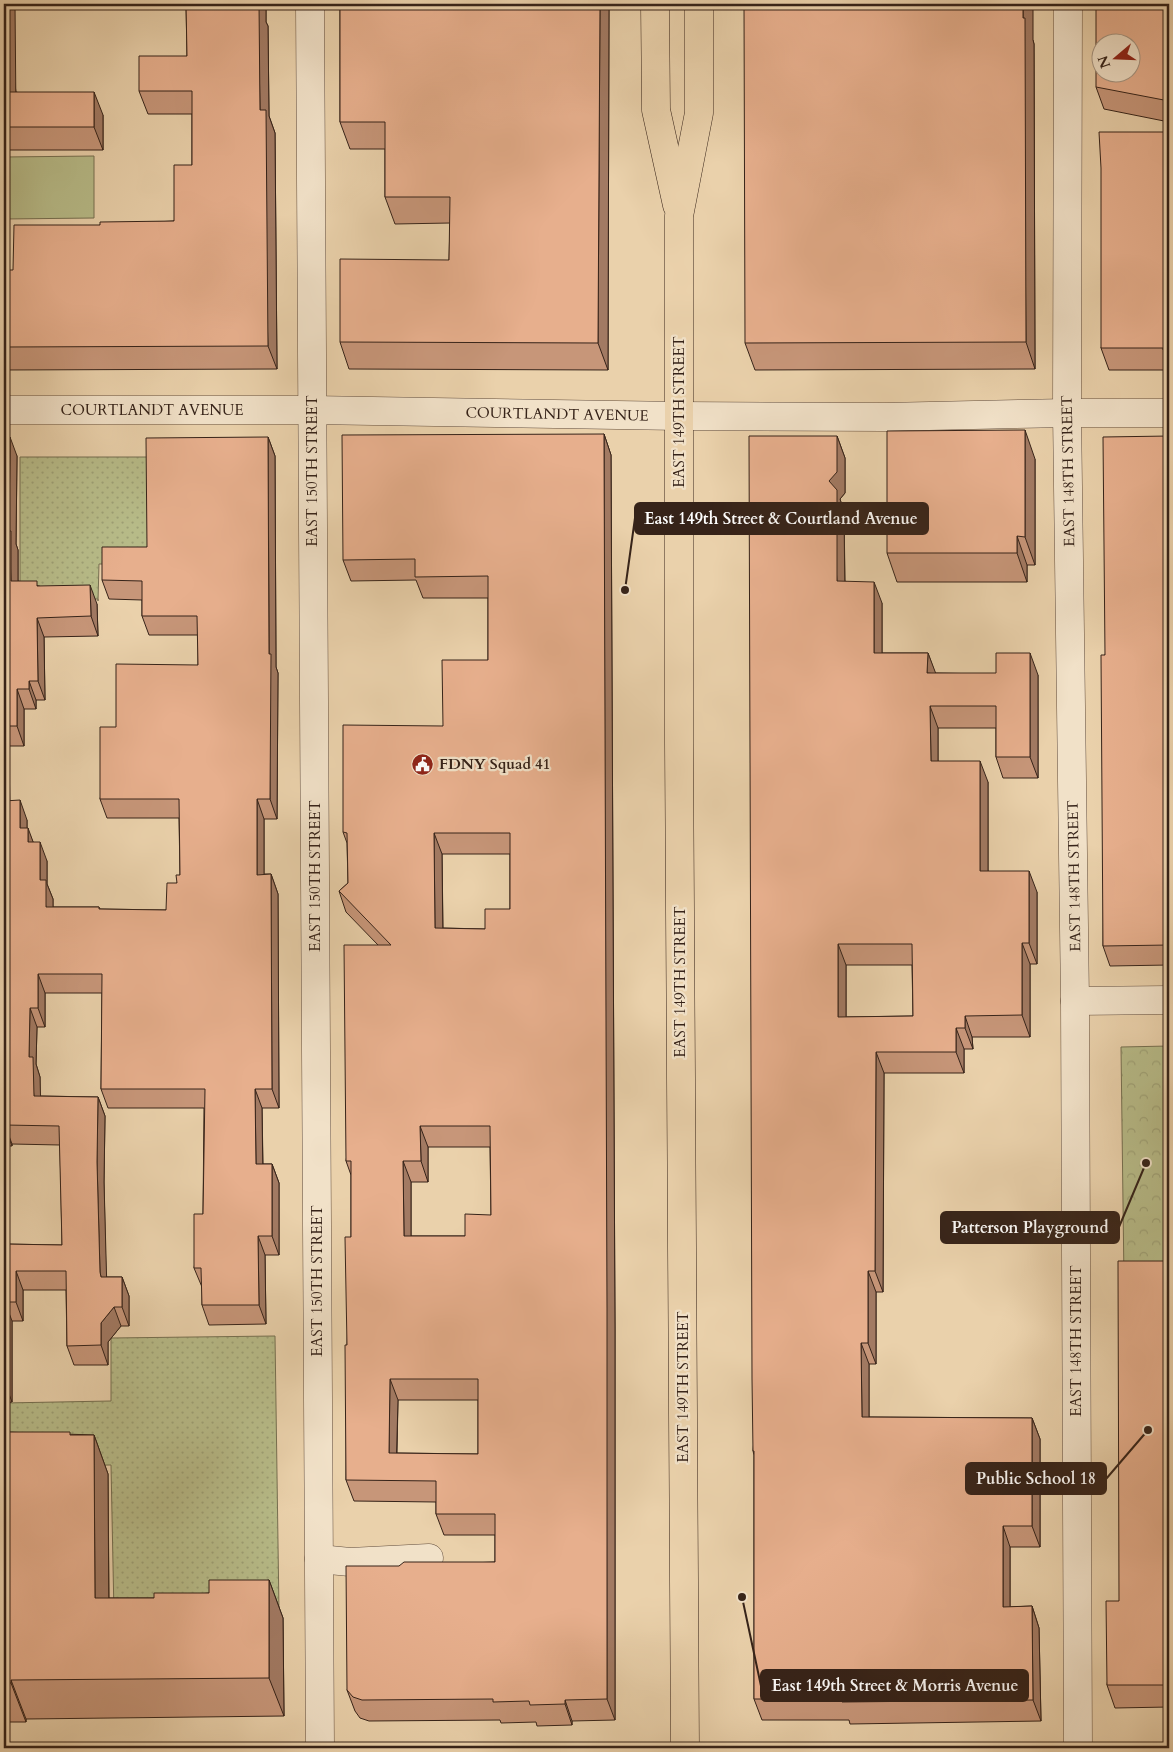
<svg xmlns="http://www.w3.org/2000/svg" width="1173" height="1752" viewBox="0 0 1173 1752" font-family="Cardo,serif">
	<defs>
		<pattern id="grass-dots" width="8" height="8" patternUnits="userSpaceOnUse" patternTransform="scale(1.25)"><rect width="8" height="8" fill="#b7bb88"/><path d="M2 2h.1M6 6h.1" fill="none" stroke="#9ea075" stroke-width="1.8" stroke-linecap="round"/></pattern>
		<pattern id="forest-crowns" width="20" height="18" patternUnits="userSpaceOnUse" patternTransform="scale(1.25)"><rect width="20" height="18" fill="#b7bb88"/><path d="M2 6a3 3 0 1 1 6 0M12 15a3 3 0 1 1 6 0" fill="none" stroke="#9ea075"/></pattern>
	</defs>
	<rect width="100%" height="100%" fill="#ead1ab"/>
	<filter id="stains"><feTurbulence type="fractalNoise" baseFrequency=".004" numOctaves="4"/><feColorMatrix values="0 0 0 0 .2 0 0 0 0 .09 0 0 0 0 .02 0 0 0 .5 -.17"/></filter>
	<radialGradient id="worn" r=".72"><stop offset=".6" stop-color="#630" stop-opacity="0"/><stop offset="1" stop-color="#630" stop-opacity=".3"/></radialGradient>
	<g fill="url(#grass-dots)" stroke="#766f50">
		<polygon points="20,457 153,457 154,564 99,564 98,601 98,599 24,599 20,601"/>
		<polygon points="275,1336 279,1612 114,1615 111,1465 4,1466 4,1403 111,1401 111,1338"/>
	</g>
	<polygon fill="url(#forest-crowns)" stroke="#766f50" points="1169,1046 1169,1280 1124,1281 1121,1047"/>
	<polygon fill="#b7bb88" stroke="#766f50" points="94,156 94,218 4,219 4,157"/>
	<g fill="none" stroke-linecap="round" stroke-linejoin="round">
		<defs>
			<g id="minor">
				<polyline points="310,4 320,1748"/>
				<polyline points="1068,4 1067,413 1075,1001 1078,1748"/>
				<polyline points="4,410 312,410 679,416 885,417 1067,413 1169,413"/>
				<polyline points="1075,1001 1169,1000"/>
				<polyline points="319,1559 350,1562 429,1558"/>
			</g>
			<g id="major">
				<polyline points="655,4 656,110 677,205"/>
				<polyline points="685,1748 679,743 679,216 699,113 699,4"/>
			</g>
		</defs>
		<use href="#minor" stroke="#634e3e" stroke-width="29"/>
		<use href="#major" stroke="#362319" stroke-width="29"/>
		<use href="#minor" stroke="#f1e1c8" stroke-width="28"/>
		<use href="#major" stroke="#ead1ab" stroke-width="28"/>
	</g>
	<g fill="#c79679" stroke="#362319" fill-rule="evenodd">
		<polygon points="4,4 16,92 103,115 103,150 4,150"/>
		<polygon points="186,4 266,4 266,22 268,26 269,116 275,133 277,369 4,370 4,285 9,285 13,270 100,225 174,221 192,165 192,114 148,114 139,91 187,56"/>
		<polygon points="340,4 609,4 608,370 349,369 340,342 449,260 450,223 395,224 385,197 385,149 350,149 340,122"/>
		<polygon points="1169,4 1169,122 1104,109 1096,87"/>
		<polygon points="1033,40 1034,44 1035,369 755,370 745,343"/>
		<polygon points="1169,132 1169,370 1109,370 1101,348"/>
		<path d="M 604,434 L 611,455 L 615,1329 L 615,1720 L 572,1721 L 572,1725 L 537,1726 L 536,1722 L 501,1723 L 500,1720 L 369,1721 L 360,1718 L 355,1711 L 347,1690 L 399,1566 L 495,1562 L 495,1535 L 444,1535 L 436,1514 L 436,1502 L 354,1501 L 346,1480 L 347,1345 L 351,1237 L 351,1175 L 346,1161 L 378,945 L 346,912 L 339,891 L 348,883 L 347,843 L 343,832 L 443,726 L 488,660 L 488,598 L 423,598 L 416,580 L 351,581 L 343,560 ZM 442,854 L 510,854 L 510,909 L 485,929 L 443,928 ZM 428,1147 L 490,1147 L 491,1215 L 465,1236 L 411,1236 L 411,1182 L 428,1182 ZM 398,1400 L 478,1400 L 478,1454 L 397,1453 Z"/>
		<path d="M 837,436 L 845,458 L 845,493 L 840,499 L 844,512 L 845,581 L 882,603 L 882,653 L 928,653 L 935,673 L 1038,675 L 1038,778 L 1003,778 L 996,757 L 996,728 L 938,728 L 938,761 L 988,782 L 988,871 L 1037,892 L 1037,964 L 1030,964 L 1030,1037 L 972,1037 L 973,1049 L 964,1049 L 964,1073 L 884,1073 L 883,1292 L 876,1292 L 876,1364 L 869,1364 L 869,1417 L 1032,1418 L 1040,1439 L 1040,1547 L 1010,1547 L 1010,1607 L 1032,1606 L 1039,1628 L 1041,1721 L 850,1724 L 849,1720 L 762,1720 L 754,1699 L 754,1455 L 753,1451 ZM 846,965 L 912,965 L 913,1016 L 846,1017 Z"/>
		<polygon points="1169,436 1169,965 1110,966 1103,946 1105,655"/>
		<polygon points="4,437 17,456 16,544 18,550 18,581 39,586 97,604 98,636 44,637 45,700 36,700 36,709 24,709 24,746 9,746 9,801 27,820 27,828 33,842 47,861 47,884 53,899 53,907 99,907 100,909 166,910 180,875 179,818 107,818 100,799 116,727 198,665 198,635 149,635 142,616 142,600 109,599 102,580 147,547 268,437 275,456 276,667 278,673 277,819 264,819 264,874 271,874 278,894 279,1108 262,1108 263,1164 272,1164 279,1183 279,1255 265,1255 266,1324 209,1325 202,1305 202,1287 194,1268 203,1214 204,1108 108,1108 101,1089 102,993 45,993 45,1027 37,1027 36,1064 40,1077 40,1096 98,1097 105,1116 104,1182 106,1277 122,1277 129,1296 129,1326 121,1326 108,1342 108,1365 74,1365 67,1346 66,1290 23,1290 23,1321 12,1321 12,1402 4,1403 4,1244 62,1245 60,1145 12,1144 12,1146 4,1146 5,1182 4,1182"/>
		<polygon points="1035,459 1035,565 1027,565 1027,582 897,582 887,553"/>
		<polygon points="1169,1261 1169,1707 1115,1708 1107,1685"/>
		<polygon points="4,1432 94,1435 108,1474 109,1598 154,1598 209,1593 269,1580 283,1618 284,1716 26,1719 26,1722 4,1722"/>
	</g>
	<g fill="#a27a63" stroke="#362319">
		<polygon points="7,4 15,4 16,116 7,92"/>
		<polygon points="258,4 266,4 266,22 268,26 269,116 275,133 277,369 268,346 260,110"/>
		<polygon points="600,4 609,4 608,370 598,343"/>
		<polygon points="1023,4 1033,4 1033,40 1034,44 1035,369 1026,342"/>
		<polygon points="94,92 103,115 103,150 94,127"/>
		<polygon points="1025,430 1035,459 1035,565 1025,537"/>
		<polygon points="604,434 611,455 615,1329 615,1720 607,1699"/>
		<polygon points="837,436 845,458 845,493 840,499 844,512 845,603 837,581 829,481"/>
		<polygon points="10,437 17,456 16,544 18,550 18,600 11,581 9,531"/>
		<polygon points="268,437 275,456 276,667 278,673 277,819 270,799"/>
		<polygon points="1017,536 1027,565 1027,582 1017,553"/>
		<polygon points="874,582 882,603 882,674 874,653"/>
		<polygon points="90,585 97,604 98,636 91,616"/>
		<polygon points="37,618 44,637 45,700 38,681"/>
		<polygon points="928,653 936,674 927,673"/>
		<polygon points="1030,653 1038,675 1038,778 1030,757"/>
		<polygon points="29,681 36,700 36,709 29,689"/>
		<polygon points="17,689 24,709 24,746 17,726"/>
		<polygon points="930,706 938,728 938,782 931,761"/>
		<polygon points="4,731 9,746 10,820 4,804"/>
		<polygon points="980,761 988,782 988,892 980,871"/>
		<polygon points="257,799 264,819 264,894 257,875"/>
		<polygon points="20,800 27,820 27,847 20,828"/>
		<polygon points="28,828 35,847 28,842"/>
		<polygon points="434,833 442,854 443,949 435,928"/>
		<polygon points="40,842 47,861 47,884 53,899 53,926 46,907 40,880"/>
		<polygon points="1029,871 1037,892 1037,964 1029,943"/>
		<polygon points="271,874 278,894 279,1108 272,1089"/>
		<polygon points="1022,943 1030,964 1030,1037 1022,1015"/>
		<polygon points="838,944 846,965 846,1038 838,1017"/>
		<polygon points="38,974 45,993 45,1027 38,1008"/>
		<polygon points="30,1008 37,1027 36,1064 40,1077 41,1116 34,1096 29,1057"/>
		<polygon points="965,1016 972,1037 973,1049 965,1028"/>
		<polygon points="956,1028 964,1049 964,1073 956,1052"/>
		<polygon points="876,1052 884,1073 883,1292 875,1271"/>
		<polygon points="255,1089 262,1108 263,1183 256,1164"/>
		<polygon points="98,1097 105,1116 104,1182 107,1292 101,1277 100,1272 97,1162"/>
		<polygon points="5,1125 12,1144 12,1146 5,1127"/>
		<polygon points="420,1126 428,1147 428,1182 421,1161"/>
		<polygon points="4,1144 4,1146 5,1182 4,1179"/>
		<polygon points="403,1161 411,1182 411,1257 404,1236"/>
		<polygon points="272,1164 279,1183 279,1255 272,1236"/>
		<polygon points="258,1236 265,1255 266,1324 259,1305"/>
		<polygon points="16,1271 23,1290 23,1321 16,1302"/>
		<polygon points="868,1271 876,1292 876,1364 868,1343"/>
		<polygon points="122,1277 129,1296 129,1326 122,1307"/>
		<polygon points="5,1302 12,1321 12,1402 5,1383"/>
		<polygon points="114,1307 121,1326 108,1342 108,1365 101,1345 101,1323"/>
		<polygon points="861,1343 869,1364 869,1438 862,1417"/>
		<polygon points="390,1379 398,1400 396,1474 389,1453"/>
		<polygon points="1032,1418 1040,1439 1040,1547 1032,1526"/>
		<polygon points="94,1435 108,1474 109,1637 95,1598"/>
		<polygon points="1003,1526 1010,1547 1010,1628 1003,1607"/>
		<polygon points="269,1580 283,1618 284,1716 269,1678"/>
		<polygon points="1032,1606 1039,1628 1041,1721 1033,1700"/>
		<polygon points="11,1680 26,1719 26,1722 11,1683"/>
		<polygon points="565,1700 572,1721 572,1725 565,1704"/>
	</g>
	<g fill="#e7af8d" stroke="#362319" fill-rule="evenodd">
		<polygon points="4,4 7,4 7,92 94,92 94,127 4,127"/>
		<polygon points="186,4 259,4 260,110 266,110 268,346 4,347 4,285 9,285 9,270 13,270 14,225 100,225 100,222 174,221 174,165 192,165 192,91 139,91 139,56 187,56"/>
		<polygon points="340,4 600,4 598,343 340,342 340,259 449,260 450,197 385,197 385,122 340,122"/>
		<polygon points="744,4 1023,4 1023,18 1025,18 1026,342 745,343"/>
		<path d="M 1096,4 L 1169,4 L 1169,101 L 1096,87 ZM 1100,42 L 1130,42 L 1130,72 L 1100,72 Z"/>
		<polygon points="1099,132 1169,132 1169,350 1163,350 1163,348 1101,348 1101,168"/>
		<polygon points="1025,430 1025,537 1017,536 1017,553 887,553 887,431"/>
		<path d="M 604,434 L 607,1308 L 607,1699 L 565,1700 L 565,1704 L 530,1705 L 529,1701 L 493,1702 L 493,1699 L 362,1700 L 353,1697 L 347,1690 L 346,1566 L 399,1566 L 404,1562 L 495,1562 L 495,1514 L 436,1514 L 436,1481 L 346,1480 L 345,1345 L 347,1345 L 345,1237 L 351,1237 L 351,1161 L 346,1161 L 344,945 L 391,945 L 339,891 L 348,883 L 347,833 L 343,832 L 343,725 L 443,726 L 442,660 L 488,660 L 488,576 L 415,577 L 415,559 L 343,560 L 342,435 ZM 434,833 L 510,833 L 510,909 L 485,909 L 485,929 L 435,928 ZM 420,1126 L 490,1126 L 491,1215 L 465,1214 L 465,1236 L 404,1236 L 403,1161 L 421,1161 ZM 390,1379 L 478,1379 L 478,1454 L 389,1453 Z"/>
		<path d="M 749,436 L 837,436 L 837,472 L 829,481 L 837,490 L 837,581 L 874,582 L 874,653 L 928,653 L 927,673 L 996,673 L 996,653 L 1030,653 L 1030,757 L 996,757 L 996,706 L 930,706 L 931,761 L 980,761 L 980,871 L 1029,871 L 1029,943 L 1022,943 L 1022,1015 L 965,1016 L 965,1028 L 956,1028 L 956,1052 L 876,1052 L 875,1271 L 868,1271 L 868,1343 L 861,1343 L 862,1417 L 1032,1418 L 1032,1526 L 1003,1526 L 1003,1607 L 1032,1606 L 1033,1700 L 842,1702 L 842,1699 L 754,1699 L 754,1451 L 753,1451 L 752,1379 ZM 838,944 L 912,944 L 913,1016 L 838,1017 Z"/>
		<polygon points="1169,436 1169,945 1103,946 1101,655 1105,655 1103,437"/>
		<polygon points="4,437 10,437 9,531 11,531 11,581 37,581 37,586 90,585 91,616 37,618 38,681 29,681 29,689 17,689 17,726 4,726"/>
		<polygon points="268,437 269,654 271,654 270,799 257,799 257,875 271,874 272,1089 255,1089 256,1164 272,1164 272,1236 258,1236 259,1305 202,1305 201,1268 194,1268 194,1214 203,1214 205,1089 101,1089 102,974 38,974 38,1008 30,1008 29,1057 33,1057 34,1096 98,1097 97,1162 100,1272 101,1277 122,1277 122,1307 114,1307 101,1323 101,1345 67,1346 66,1271 16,1271 16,1302 5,1302 5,1383 4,1383 4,1244 62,1245 59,1126 5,1125 5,1127 4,1127 4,801 20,800 20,828 28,828 28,842 40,842 40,880 46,880 46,907 99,907 99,909 166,910 167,883 177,883 176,875 180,875 179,799 100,799 100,727 116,727 116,664 198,665 197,616 142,616 142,581 102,580 102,547 147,547 146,438"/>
		<polygon points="1118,1261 1169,1261 1169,1685 1107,1685 1106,1601 1119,1601"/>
		<polygon points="4,1432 70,1432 70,1435 94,1435 95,1598 154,1598 154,1593 209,1593 209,1580 269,1580 269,1678 11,1680 11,1683 4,1683"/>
	</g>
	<defs>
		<symbol id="civic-disc" viewBox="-11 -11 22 22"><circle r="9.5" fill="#8f2418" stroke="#f1e1c8"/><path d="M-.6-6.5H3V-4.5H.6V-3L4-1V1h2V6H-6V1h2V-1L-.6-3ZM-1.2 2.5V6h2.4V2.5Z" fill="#fff"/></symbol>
	</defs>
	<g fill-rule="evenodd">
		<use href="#civic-disc" x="410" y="752" width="25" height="25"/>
	</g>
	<g text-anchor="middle" stroke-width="4.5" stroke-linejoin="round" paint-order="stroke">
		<g font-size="15" fill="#362319" stroke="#f1e1c8">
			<text x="152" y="415">COURTLANDT AVENUE</text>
			<text transform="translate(679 412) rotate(-90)" y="5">EAST 149TH STREET</text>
			<text transform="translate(557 414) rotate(1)" y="5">COURTLANDT AVENUE</text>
			<text transform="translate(312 471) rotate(-90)" y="5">EAST 150TH STREET</text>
			<text transform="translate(1068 471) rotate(-91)" y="5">EAST 148TH STREET</text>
			<text transform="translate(315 876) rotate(-90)" y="5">EAST 150TH STREET</text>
			<text transform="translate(1074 876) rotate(-91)" y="5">EAST 148TH STREET</text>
			<text transform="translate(680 982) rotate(-90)" y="5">EAST 149TH STREET</text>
			<text transform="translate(317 1281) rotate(-90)" y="5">EAST 150TH STREET</text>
			<text transform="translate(1076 1341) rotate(-90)" y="5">EAST 148TH STREET</text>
			<text transform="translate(683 1387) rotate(-90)" y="5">EAST 149TH STREET</text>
		</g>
		<g font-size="15" font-weight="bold" fill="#362319" stroke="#f1e1c8" text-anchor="start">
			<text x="439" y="769">FDNY Squad 41</text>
		</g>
	</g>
	<path fill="none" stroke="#362319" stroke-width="2" d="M625 590L635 518M1146 1163L1119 1227M1148 1430L1106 1479M742 1597L761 1686"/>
	<g fill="#362319" stroke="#f1e1c8" stroke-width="2">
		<circle cx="625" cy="590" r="5"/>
		<circle cx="1146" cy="1163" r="5"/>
		<circle cx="1148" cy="1430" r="5"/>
		<circle cx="742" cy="1597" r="5"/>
	</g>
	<g fill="#362319" stroke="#362319" stroke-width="2">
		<rect x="635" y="503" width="293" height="31" rx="5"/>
		<rect x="941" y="1212" width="178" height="31" rx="5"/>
		<rect x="966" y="1463" width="140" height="31" rx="5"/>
		<rect x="761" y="1670" width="267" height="31" rx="5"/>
	</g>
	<g font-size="16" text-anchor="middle" font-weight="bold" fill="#fff">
		<text x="781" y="524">East 149th Street &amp; Courtland Avenue</text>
		<text x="1030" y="1233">Patterson Playground</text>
		<text x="1036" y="1484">Public School 18</text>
		<text x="895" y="1691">East 149th Street &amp; Morris Avenue</text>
	</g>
	<rect width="1173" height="1752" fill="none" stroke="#ead1ab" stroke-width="20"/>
	<rect x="5" y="5" width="1163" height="1742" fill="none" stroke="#362319" stroke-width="2.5"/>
	<rect x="10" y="10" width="1153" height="1732" fill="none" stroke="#362319"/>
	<g transform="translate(1116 58) rotate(251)"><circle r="24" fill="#f1e1c8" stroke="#a69582"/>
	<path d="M0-4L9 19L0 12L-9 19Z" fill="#8f2418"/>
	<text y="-8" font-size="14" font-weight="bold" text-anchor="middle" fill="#362319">N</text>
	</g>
	<rect width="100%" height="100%" filter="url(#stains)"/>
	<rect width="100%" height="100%" fill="url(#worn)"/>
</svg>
